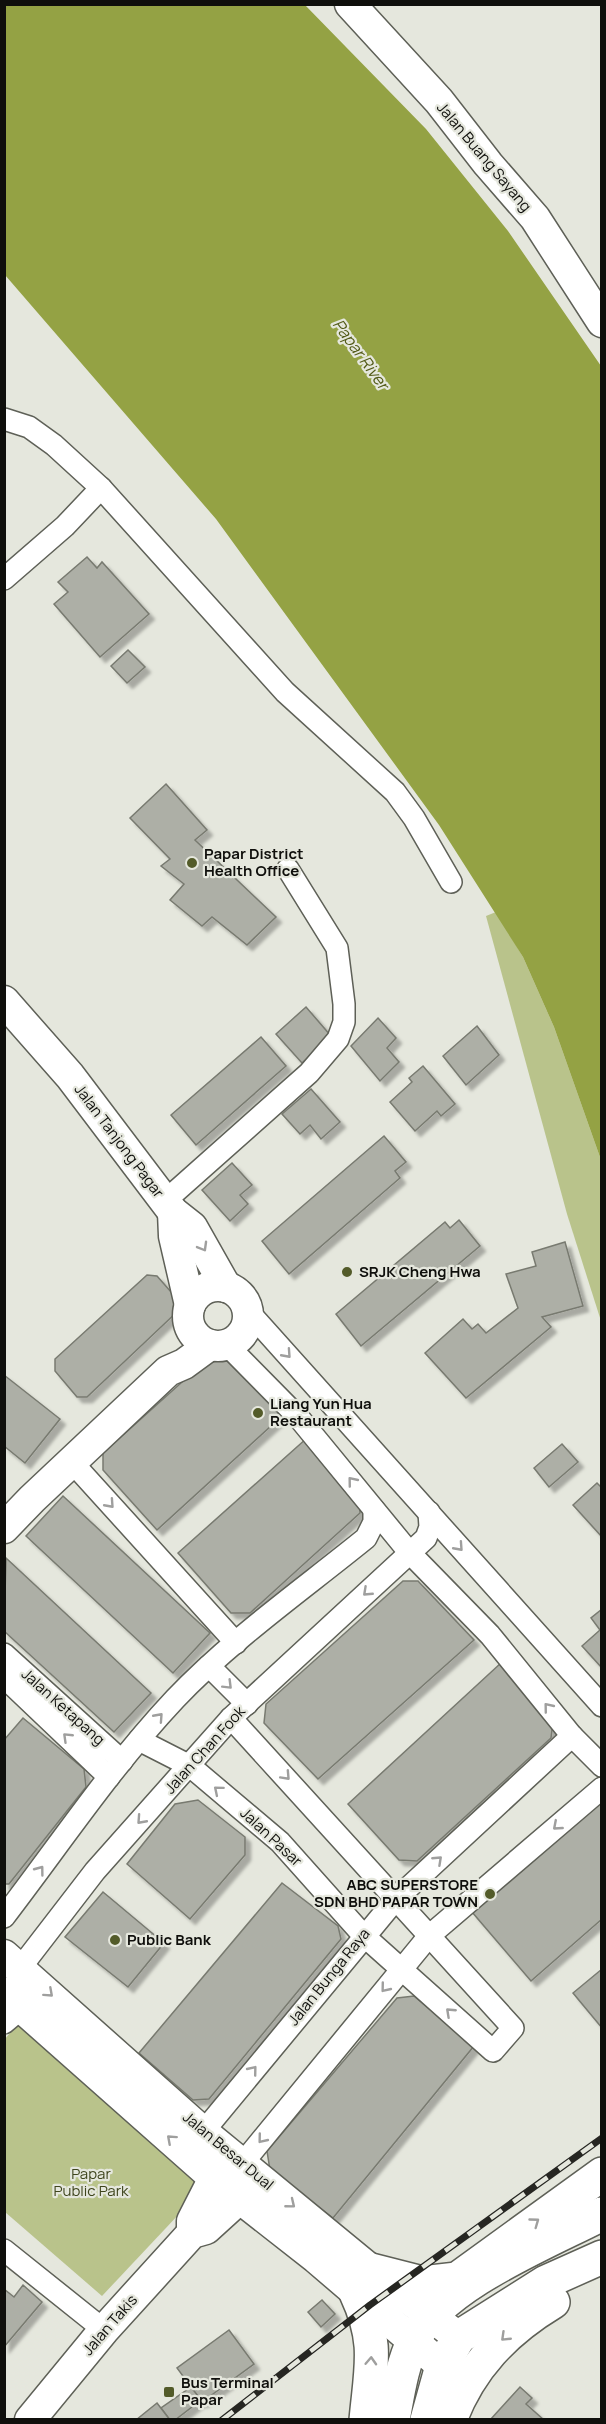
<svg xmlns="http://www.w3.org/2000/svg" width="606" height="2424" viewBox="0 0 606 2424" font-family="Manrope,sans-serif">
	<defs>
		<filter id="shadow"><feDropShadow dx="5.5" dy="5.5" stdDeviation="1.5" flood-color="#0004"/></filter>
	</defs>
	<rect width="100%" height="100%" fill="#e5e7dd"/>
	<g fill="#b9c38b">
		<polygon points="496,912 523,957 554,1027 601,1160 601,1321 567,1214 486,916"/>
		<polygon points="19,2022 212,2179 102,2296 5,2212 5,2039"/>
	</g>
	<polygon fill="#94a244" points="5,4 305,5 426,129 508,231 601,366 601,1160 554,1027 523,957 439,825 216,519 5,275"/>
	<g fill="#adafa6" stroke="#787a70" stroke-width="1.5" filter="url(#shadow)">
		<polygon points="87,557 97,568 102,562 149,614 100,657 54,604 68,592 58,582"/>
		<polygon points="128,650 145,667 127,683 111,666"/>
		<polygon points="166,784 207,830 195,840 276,917 247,945 212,917 202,926 170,900 184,884 161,866 170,859 130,818"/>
		<polygon points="306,1007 331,1036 302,1063 276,1034"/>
		<polygon points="378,1018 396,1038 387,1048 399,1062 380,1081 351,1046"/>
		<polygon points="477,1026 499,1055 466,1085 443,1056"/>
		<polygon points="261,1037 286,1066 196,1145 171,1115"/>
		<polygon points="423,1066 455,1104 441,1116 437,1111 415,1131 390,1102 412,1082 409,1078"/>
		<polygon points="311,1089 340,1122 321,1139 310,1125 300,1134 282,1114"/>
		<polygon points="384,1136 406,1162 395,1171 400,1178 289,1274 262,1241"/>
		<polygon points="232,1163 252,1185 240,1195 248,1204 230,1221 202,1190"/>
		<polygon points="459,1220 480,1246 361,1346 336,1314 445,1222 450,1228"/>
		<polygon points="565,1242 583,1306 542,1317 551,1327 466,1398 425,1353 463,1319 472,1329 478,1324 486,1333 518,1308 506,1274 536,1266 532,1252"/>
		<polygon points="147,1275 157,1276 179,1301 179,1310 87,1397 77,1397 55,1371 55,1359"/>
		<polygon points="211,1356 228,1356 283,1415 157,1530 103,1470 103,1453"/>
		<polygon points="4,1375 60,1419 25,1463 4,1446"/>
		<polygon points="307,1438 359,1494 360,1513 250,1613 231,1613 178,1553"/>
		<polygon points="562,1444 578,1462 549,1487 534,1468"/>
		<polygon points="597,1483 602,1488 602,1537 573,1505"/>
		<polygon points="63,1496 210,1633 173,1673 26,1536"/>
		<polygon points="6,1558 151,1693 114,1732 4,1631"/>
		<polygon points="403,1581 418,1581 474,1640 318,1779 264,1723 266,1704"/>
		<polygon points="602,1609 602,1668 582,1646 600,1630 591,1618"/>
		<polygon points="502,1662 553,1721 551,1738 417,1861 399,1860 348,1804"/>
		<polygon points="23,1718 84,1769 86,1787 9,1884 4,1884 4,1740"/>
		<polygon points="602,1795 602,1919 531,1981 472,1912"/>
		<polygon points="198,1800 245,1837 245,1855 190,1919 127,1864 175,1804"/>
		<polygon points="282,1883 338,1926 341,1939 209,2099 193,2100 139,2053"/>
		<polygon points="103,1892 164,1943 128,1987 65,1937"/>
		<polygon points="602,1969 602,2028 573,1993"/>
		<polygon points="414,1996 474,2046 333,2218 270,2170 267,2151 397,1998"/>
		<polygon points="23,2285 42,2302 4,2347 4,2289 14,2297"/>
		<polygon points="322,2300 335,2314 321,2327 308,2312"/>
		<polygon points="229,2330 254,2364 202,2402 177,2368"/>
		<polygon points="191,2387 201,2400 175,2420 170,2420 161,2408"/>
		<polygon points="520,2387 532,2398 526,2404 544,2420 490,2420"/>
		<polygon points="157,2403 170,2420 136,2420"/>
	</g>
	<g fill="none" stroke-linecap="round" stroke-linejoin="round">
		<defs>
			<g id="street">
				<polyline points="4,419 29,427 54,445 101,488 285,692 395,792 414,818 451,882"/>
				<polyline points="4,579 65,526 101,488"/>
				<polyline points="165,1201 309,1073 338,1039 344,1022 344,1004 337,948 288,869"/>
				<polyline points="248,1311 602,1706"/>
				<polyline points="227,1345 299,1418 409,1552 490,1635 572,1736 602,1766"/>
				<polyline points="71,1461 236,1643"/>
				<polyline points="4,1654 122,1761"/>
				<polyline points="209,1666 247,1704"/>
				<polyline points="4,1677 109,1777"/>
				<polyline points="139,1740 190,1766 280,1842 363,1935 493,2051 513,2028 231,1718"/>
				<path d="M 4,1917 C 60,1844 112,1766 175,1699 C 232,1639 302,1590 366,1538 L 374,1522 L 374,1510"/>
				<polyline points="21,1967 95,1871 231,1718 426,1538 430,1527 429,1512"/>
				<polyline points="4,2023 23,2007"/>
				<polyline points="203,2132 395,1900 572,1736"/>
				<polyline points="242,2164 429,1936 602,1788"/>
				<polyline points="4,2250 104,2330"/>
			</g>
			<g id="secondary">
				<polyline points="350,4 439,101 488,164 535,218 602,322"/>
				<polyline points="4,1001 70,1076 173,1212 192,1227 226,1287"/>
				<polyline points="173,1212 174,1236 190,1305"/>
				<circle cx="218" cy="1316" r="30"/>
				<polyline points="4,1528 32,1499 168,1371 184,1364 210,1345"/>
				<polyline points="4,1955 203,2132 371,2270 449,2330"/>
				<polyline points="4,1992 214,2178 316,2258 442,2366"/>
				<polyline points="192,2233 192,2221 214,2178"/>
				<polyline points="30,2420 104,2330 192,2233 206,2229 239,2199"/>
			</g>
			<g id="primary">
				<polyline points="371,2270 422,2283 457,2279 602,2174"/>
				<path d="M 356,2293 C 379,2342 371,2367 366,2420"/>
				<path d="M 393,2420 C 398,2393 402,2364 414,2340 C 440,2285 548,2242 602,2214"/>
				<polyline points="427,2420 442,2366 459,2337 546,2282 602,2257"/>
				<path d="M 450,2420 C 470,2367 505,2331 553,2302"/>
			</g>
		</defs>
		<use href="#street" stroke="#5e6057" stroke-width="24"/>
		<use href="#secondary" stroke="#5e6057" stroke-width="33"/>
		<use href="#primary" stroke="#5e6057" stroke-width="36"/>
		<use href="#street" stroke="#fff" stroke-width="21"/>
		<use href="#secondary" stroke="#fff" stroke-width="30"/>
		<use href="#primary" stroke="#fff" stroke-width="33"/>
		<defs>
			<polyline id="rail" points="222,2420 370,2305 602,2138"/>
		</defs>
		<use href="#rail" stroke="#262622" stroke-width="7"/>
		<use href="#rail" stroke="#e5e7dd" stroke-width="4.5" stroke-dasharray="14" stroke-linecap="butt"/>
	</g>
	<defs><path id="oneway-chevron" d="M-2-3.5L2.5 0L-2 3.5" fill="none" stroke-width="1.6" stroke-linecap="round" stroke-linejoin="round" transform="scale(1.5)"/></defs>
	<g stroke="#9f9f9e">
		<use href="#oneway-chevron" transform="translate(203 1247) rotate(60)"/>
		<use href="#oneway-chevron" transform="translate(287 1354) rotate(48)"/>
		<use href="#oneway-chevron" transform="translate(352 1481) rotate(-129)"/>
		<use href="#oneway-chevron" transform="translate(110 1504) rotate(48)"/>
		<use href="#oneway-chevron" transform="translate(459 1547) rotate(48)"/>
		<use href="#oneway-chevron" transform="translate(367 1592) rotate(137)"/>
		<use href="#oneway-chevron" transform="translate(228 1685) rotate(45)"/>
		<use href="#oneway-chevron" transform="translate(548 1707) rotate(-129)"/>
		<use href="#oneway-chevron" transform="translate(159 1717) rotate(-48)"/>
		<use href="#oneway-chevron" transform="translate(67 1737) rotate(-136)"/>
		<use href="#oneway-chevron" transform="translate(286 1776) rotate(47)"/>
		<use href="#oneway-chevron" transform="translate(218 1790) rotate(-140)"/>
		<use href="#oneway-chevron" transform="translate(141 1820) rotate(132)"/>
		<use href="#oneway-chevron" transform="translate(557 1826) rotate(139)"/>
		<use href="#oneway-chevron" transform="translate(438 1860) rotate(-43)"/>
		<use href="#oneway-chevron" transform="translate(40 1870) rotate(-53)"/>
		<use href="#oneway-chevron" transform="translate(385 1988) rotate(129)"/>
		<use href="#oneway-chevron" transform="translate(49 1993) rotate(42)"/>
		<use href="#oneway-chevron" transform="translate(450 2012) rotate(-137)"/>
		<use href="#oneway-chevron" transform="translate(253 2070) rotate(-51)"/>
		<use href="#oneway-chevron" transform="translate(171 2139) rotate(-138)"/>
		<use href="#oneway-chevron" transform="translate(262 2139) rotate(129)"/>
		<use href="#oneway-chevron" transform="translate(291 2204) rotate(39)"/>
		<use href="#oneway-chevron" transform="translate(535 2222) rotate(-36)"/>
		<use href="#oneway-chevron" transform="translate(505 2337) rotate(136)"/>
		<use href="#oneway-chevron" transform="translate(371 2361) rotate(-87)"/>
	</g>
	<g fill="#535b29" stroke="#e5e7dd" stroke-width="2">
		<circle cx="192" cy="863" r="6"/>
		<circle cx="347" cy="1272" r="6"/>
		<circle cx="258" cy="1413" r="6"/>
		<circle cx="490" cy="1894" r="6"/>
		<circle cx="115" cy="1940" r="6"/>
		<rect x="163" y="2386" width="12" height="12" rx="3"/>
	</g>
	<g text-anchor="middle" stroke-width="4.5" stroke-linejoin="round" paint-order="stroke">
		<g font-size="15" fill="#0f0f0c" stroke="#e5e7dd">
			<text transform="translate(484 157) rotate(50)" y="5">Jalan Buang Sayang</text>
			<text transform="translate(119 1141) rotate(53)" y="5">Jalan Tanjong Pagar</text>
			<text transform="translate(63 1707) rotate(42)" y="5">Jalan Ketapang</text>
			<text transform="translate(205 1750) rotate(-48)" y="5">Jalan Chan Fook</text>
			<text transform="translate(271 1837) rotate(43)" y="5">Jalan Pasar</text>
			<text transform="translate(329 1977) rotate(-51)" y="5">Jalan Bunga Raya</text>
			<text transform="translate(228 2151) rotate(40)" y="5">Jalan Besar Dual</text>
			<text transform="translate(110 2325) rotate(-49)" y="5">Jalan Takis</text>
		</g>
		<g font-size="15" font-weight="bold" fill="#0f0f0c" stroke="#e5e7dd" text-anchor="start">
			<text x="204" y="859">Papar District<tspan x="204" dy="17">Health Office</tspan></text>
			<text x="359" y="1277">SRJK Cheng Hwa</text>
			<text x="270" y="1409">Liang Yun Hua<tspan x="270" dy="17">Restaurant</tspan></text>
			<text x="478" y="1890" text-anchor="end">ABC SUPERSTORE<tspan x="478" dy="17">SDN BHD PAPAR TOWN</tspan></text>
			<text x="127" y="1945">Public Bank</text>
			<text x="181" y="2388">Bus Terminal<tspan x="181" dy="17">Papar</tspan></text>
		</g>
		<g font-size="15" fill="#3f451d" stroke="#e5e7dd">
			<text x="91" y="2179">Papar<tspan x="91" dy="17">Public Park</tspan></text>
		</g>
		<g font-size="16" font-style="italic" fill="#525a17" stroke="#e5e7dd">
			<text transform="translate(361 354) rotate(54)" y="6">Papar River</text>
		</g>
	</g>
	<rect width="606" height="2424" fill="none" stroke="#0f0f0c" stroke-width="12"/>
</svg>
